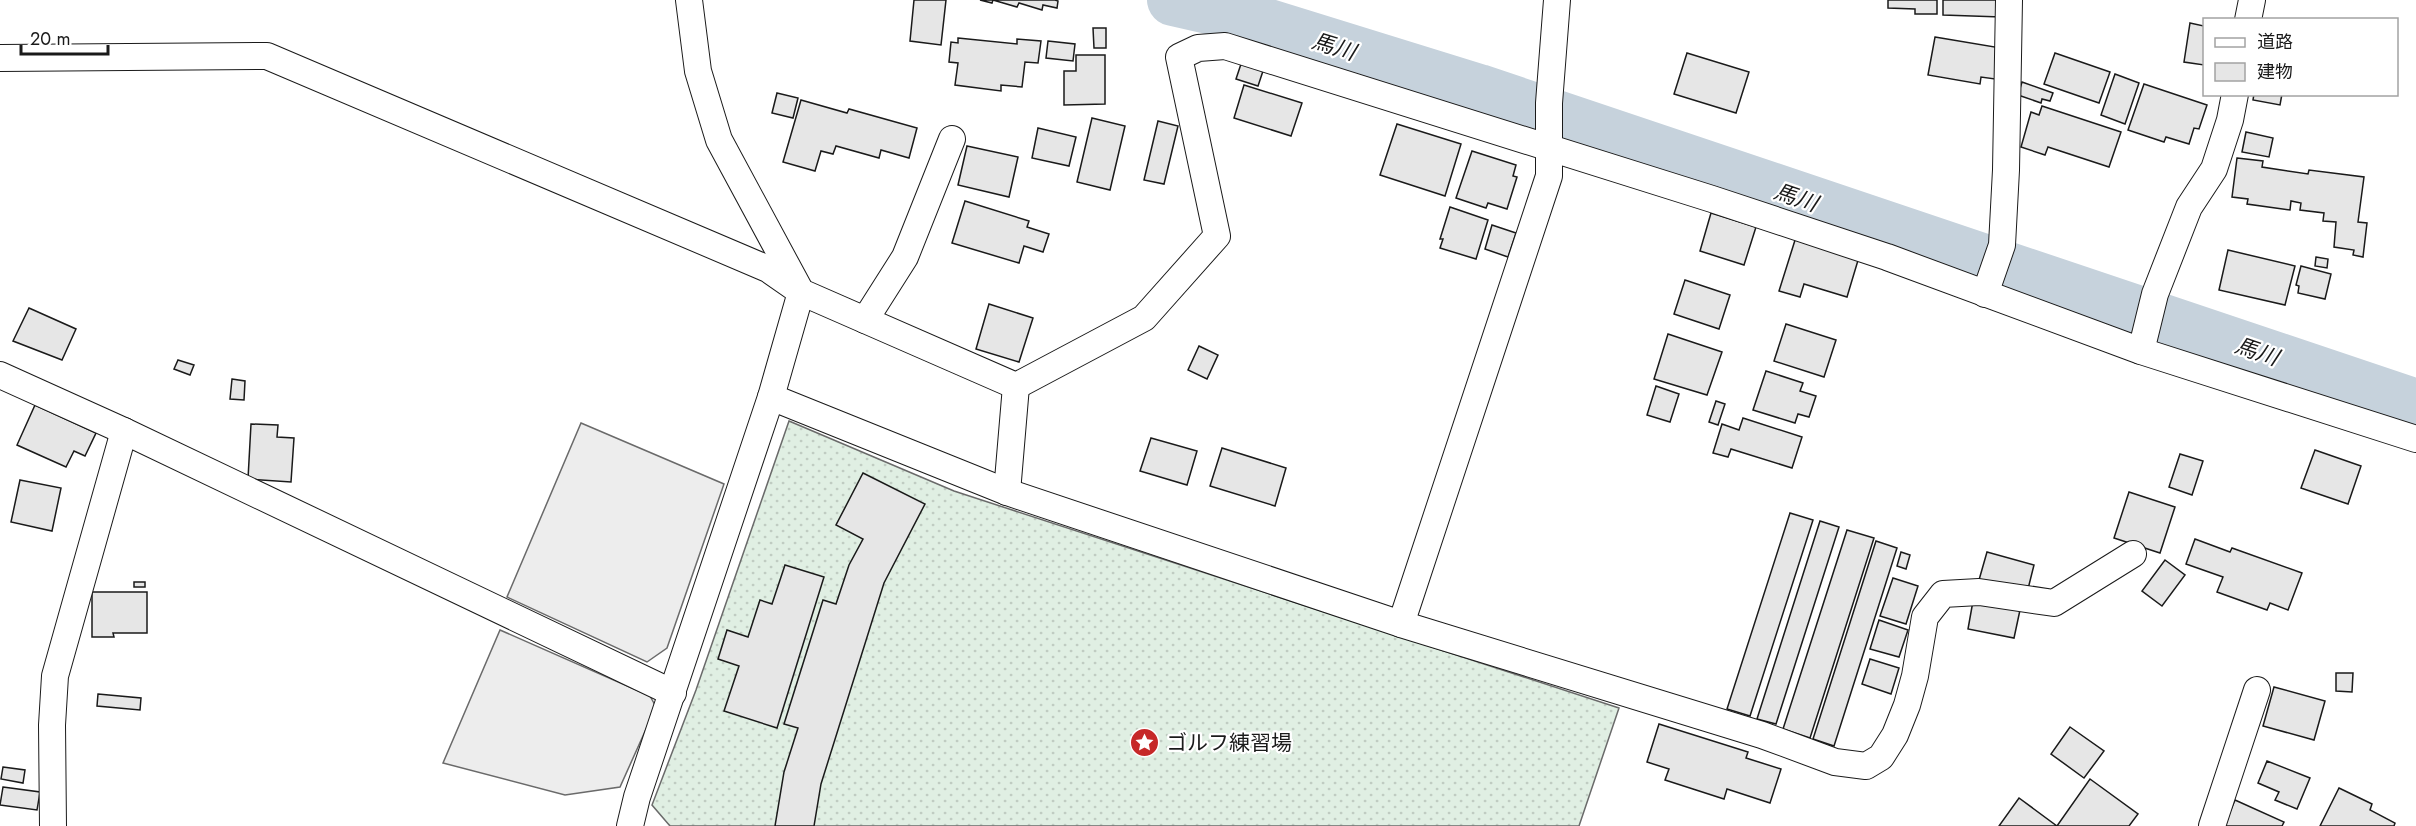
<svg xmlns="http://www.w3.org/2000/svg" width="2416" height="826" viewBox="0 0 2416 826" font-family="Jost,'Noto Sans JP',sans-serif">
	<defs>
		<pattern id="grass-dots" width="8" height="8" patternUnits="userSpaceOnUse" patternTransform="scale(1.5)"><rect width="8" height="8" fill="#e0efe3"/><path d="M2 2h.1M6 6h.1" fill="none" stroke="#c0ccc2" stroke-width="1.8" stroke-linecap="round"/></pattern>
	</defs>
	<rect width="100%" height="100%" fill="#fff"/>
	<polygon fill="url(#grass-dots)" stroke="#6a6a6a" stroke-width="1.5" points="789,421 954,491 1619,708 1579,826 670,826 652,805 696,690"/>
	<g fill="#ededed" stroke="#6a6a6a" stroke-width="1.5">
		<polygon points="581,423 724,484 667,648 647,662 507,597"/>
		<polygon points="500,630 650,696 656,707 620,787 565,795 443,763"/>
	</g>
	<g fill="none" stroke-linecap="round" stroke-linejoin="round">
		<polyline stroke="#c6d2dc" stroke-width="52" points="1173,0 1230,13 1479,90 2416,405"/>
	</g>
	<g fill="#e6e6e6" stroke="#1a1a1a" stroke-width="1.5">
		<polygon points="914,0 946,0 941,45 910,41"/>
		<polygon points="980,0 1055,0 1058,1 1057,8 1043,5 1042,10 1019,3 1017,7 993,0 992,3"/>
		<polygon points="1888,0 1937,0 1937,14 1915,14 1915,9 1888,8"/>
		<polygon points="1943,0 2002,0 2001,17 1943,15"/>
		<polygon points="2190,23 2204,26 2204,65 2184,62"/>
		<polygon points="1093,28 1106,28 1106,48 1094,48"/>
		<polygon points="1935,37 2001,48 1995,79 1981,77 1980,84 1928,75"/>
		<polygon points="958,38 1017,44 1017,39 1041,41 1038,63 1025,62 1022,87 1001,85 1001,91 955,85 958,63 949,62 951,42 958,43"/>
		<polygon points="1048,41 1075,44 1073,61 1046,58"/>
		<polygon points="1687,53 1749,72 1736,113 1674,94"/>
		<polygon points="2055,53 2110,72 2099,103 2044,84"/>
		<polygon points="1076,55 1105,55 1105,104 1064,105 1064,71 1076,71"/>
		<polygon points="1242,61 1264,68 1258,86 1236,79"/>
		<polygon points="2115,74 2139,83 2125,124 2101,115"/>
		<polygon points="2022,82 2053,93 2050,101 2042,99 2041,103 2018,95"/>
		<polygon points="2144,84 2207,105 2199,129 2194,128 2189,144 2166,137 2164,142 2128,130"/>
		<polygon points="1244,85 1302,103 1291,136 1234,118"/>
		<polygon points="777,93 798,98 793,118 772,113"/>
		<polygon points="2254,94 2282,94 2280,105 2253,100"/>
		<polygon points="801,100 847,113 849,109 917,128 909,158 881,150 879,158 836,146 833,154 821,151 815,171 783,162"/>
		<polygon points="2042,106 2121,132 2109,167 2048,147 2045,155 2021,147 2031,112 2039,115"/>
		<polygon points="1092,118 1125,126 1110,190 1077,182"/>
		<polygon points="1158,121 1178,126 1164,184 1144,180"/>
		<polygon points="1397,124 1461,144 1445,196 1380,175"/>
		<polygon points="1038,128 1076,137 1069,166 1032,158"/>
		<polygon points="2246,132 2273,138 2269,157 2242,152"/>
		<polygon points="967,146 1018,157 1009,197 958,185"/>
		<polygon points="1472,151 1516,165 1513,176 1517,177 1507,209 1488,203 1486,208 1456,198"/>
		<polygon points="2237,158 2263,161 2262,167 2308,174 2309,170 2364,177 2358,222 2367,223 2363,257 2353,255 2354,250 2334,247 2336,222 2323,221 2324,213 2300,210 2301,203 2291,201 2290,210 2247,204 2248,199 2232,197"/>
		<polygon points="965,201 1029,221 1027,227 1049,234 1043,252 1024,246 1019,263 952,243"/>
		<polygon points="1450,207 1488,220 1476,259 1440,248 1443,239 1440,239"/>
		<polygon points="1711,213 1756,227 1744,265 1700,251"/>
		<polygon points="1492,225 1516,233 1508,257 1485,249"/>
		<polygon points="1796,237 1859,257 1847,297 1804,284 1800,297 1779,291"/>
		<polygon points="2228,250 2295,266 2285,305 2219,290"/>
		<polygon points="2316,257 2328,259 2327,268 2315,266"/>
		<polygon points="2301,266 2331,274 2325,299 2298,293 2299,286 2296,285"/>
		<polygon points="1685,280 1730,295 1719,329 1674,314"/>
		<polygon points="989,304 1033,318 1019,362 976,349"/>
		<polygon points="29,308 76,329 62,360 13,341"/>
		<polygon points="1786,324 1836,340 1824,377 1774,361"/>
		<polygon points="1668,334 1722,352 1707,395 1654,379"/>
		<polygon points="1199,346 1218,355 1207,379 1188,370"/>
		<polygon points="178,360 194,365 190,375 174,369"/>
		<polygon points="1766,371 1803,383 1800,391 1816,396 1809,417 1798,414 1795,423 1753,410"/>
		<polygon points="232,379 245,381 244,400 230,399"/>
		<polygon points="1656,386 1679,394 1670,422 1647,415"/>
		<polygon points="1716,401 1725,404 1718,425 1709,422"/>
		<polygon points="35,405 96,433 85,456 74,451 66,467 17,445"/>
		<polygon points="1743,418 1802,437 1792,468 1731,449 1728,457 1713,453 1722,424 1739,430"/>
		<polygon points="251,424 278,425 277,437 294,438 291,482 248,479"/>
		<polygon points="1151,438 1197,451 1187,485 1140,471"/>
		<polygon points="1222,448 1286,468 1275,506 1210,486"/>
		<polygon points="2315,450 2361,466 2348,504 2301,488"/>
		<polygon points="2180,454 2203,461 2192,495 2169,487"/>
		<polygon points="863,473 925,504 884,583 821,784 814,826 775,826 784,772 798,728 784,724 823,600 836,604 849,565 863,539 836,525"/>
		<polygon points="20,480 61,488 52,531 11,522"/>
		<polygon points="2129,492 2175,507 2160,553 2114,538"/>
		<polygon points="1790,513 1813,520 1750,716 1727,709"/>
		<polygon points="1820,521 1839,527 1776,724 1757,719"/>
		<polygon points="1847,530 1874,538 1810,738 1783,729"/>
		<polygon points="2195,539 2230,552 2232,548 2302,573 2288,610 2270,603 2267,610 2217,592 2223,577 2186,564"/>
		<polygon points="1876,541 1897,548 1834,746 1813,739"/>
		<polygon points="1901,552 1910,555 1906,569 1897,566"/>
		<polygon points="1987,552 2034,565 2027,593 1979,580"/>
		<polygon points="2165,560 2185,575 2162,606 2142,591"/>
		<polygon points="785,565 824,577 777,728 724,711 739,666 718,659 727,630 748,637 760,600 772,604"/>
		<polygon points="1893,578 1918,586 1906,624 1880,616"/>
		<rect x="134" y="582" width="11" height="5"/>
		<polygon points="92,592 147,592 147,633 113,633 114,637 92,637"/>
		<polygon points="1973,601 2020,610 2014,638 1968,629"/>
		<polygon points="1879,620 1908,630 1899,657 1870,649"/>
		<polygon points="1870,659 1899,668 1891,694 1862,684"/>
		<polygon points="2336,673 2353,673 2352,692 2336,691"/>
		<polygon points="2274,687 2325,701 2314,740 2263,726"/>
		<polygon points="98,694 141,698 140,710 97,706"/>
		<polygon points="1659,724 1748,752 1746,758 1781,769 1770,803 1727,789 1724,799 1665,780 1669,769 1647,762"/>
		<polygon points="2070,727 2104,751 2084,778 2051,754"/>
		<polygon points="2267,761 2310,778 2297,809 2275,800 2279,792 2258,783"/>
		<polygon points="3,767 25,770 23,783 1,779"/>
		<polygon points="2090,779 2138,814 2129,826 1999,826 2019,798 2057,826"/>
		<polygon points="3,787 40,792 37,810 0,805"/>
		<polygon points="2339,788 2372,804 2370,810 2395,823 2394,826 2320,826"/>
		<polygon points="2235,800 2284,822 2282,826 2224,826"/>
	</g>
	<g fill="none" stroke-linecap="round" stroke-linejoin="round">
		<defs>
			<g id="minor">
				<polyline points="689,0 698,71 719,140 801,292 1016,386 1144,318 1217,236 1179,57 1198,48 1225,46 1712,199 1887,257 2141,351 2416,439"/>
				<polyline points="2248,20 2252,0"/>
				<polyline points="0,58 267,56 768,269 801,292 771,397 637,797 630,826"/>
				<polyline points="1985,294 2002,245 2006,170 2009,0"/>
				<polyline points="865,320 905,257 952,139"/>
				<polyline points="2141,351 2155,294 2189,207 2214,169 2230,120 2235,94"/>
				<polyline points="0,375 124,431 673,693"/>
				<polyline points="771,397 1007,492 1401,624 1762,735 1835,762 1866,766 1881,757 1895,735 1907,705 1915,676 1925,617 1943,594 1979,592 2054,603 2133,554"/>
				<polyline points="1007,492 1016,386"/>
				<polyline points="1401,624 1549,176 1549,103 1557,0"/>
				<polyline points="53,826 52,725 55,676 124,431"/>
				<polyline points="2212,826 2257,690"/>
			</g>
		</defs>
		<use href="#minor" stroke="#1a1a1a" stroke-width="28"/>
		<use href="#minor" stroke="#fff" stroke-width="26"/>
	</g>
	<defs>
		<symbol id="sight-disc" viewBox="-11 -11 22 22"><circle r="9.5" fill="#c62828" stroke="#fff"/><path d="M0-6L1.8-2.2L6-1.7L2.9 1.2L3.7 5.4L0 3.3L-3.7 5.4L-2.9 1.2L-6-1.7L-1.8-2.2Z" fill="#fff"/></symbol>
	</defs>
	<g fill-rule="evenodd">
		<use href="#sight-disc" x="1128" y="726" width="33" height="33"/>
	</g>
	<g text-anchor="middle" stroke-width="4.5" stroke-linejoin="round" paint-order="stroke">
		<g font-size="21" fill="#1a1a1a" stroke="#fff" text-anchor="start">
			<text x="1166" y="750">ゴルフ練習場</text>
		</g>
		<g font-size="22" font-style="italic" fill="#1a1a1a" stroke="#fff">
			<text transform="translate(1334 46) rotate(17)" y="8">馬川</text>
			<text transform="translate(1796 197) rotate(19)" y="8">馬川</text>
			<text transform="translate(2257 351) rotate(19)" y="8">馬川</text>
		</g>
	</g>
	<rect x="2203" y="18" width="195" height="78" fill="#ffffff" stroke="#a3a3a3" stroke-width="1.5"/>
	<rect x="2215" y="38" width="30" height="9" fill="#ffffff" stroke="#a3a3a3" stroke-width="1.5"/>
	<text x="2257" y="48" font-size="18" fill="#1a1a1a">道路</text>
	<rect x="2215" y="63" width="30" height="18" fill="#e6e6e6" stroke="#a3a3a3" stroke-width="1.5"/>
	<text x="2257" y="78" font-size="18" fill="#1a1a1a">建物</text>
	<path d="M21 45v9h87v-9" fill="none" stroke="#1a1a1a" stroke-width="3"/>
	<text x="30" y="45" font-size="18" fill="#1a1a1a" stroke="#ffffff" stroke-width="4.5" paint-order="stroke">20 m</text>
</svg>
